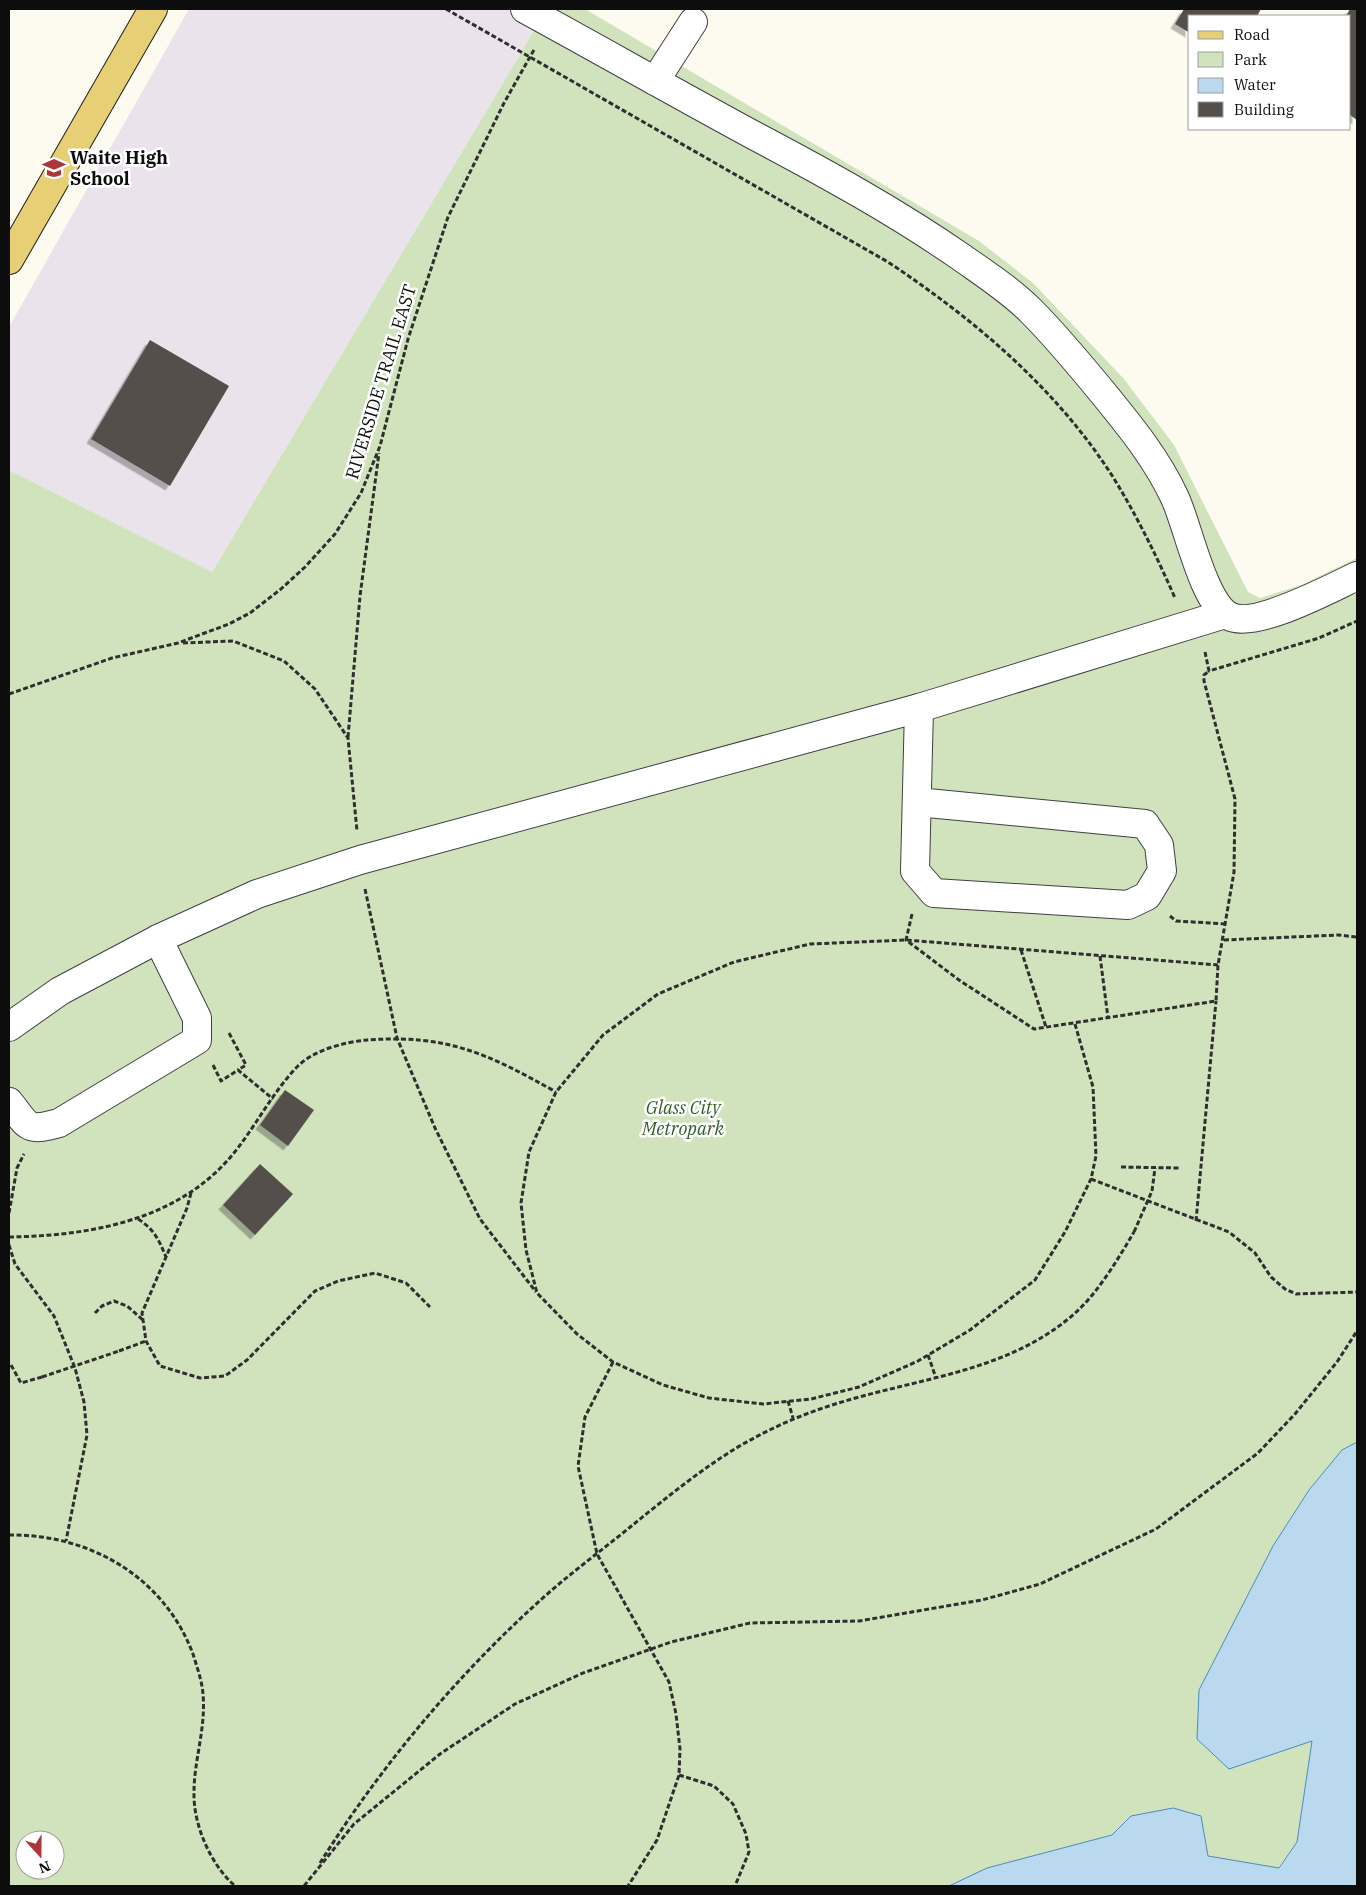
<svg xmlns="http://www.w3.org/2000/svg" width="1366" height="1895" viewBox="0 0 1366 1895" font-family="'IBM Plex Serif',serif">
	<defs>
		<filter id="shadow"><feDropShadow dx="-4.5" dy="4.5" stdDeviation="0" flood-color="#0004"/></filter>
	</defs>
	<rect width="100%" height="100%" fill="#fdfbf0"/>
	<polygon fill="#eae3eb" points="189,9 547,9 212,572 9,470 9,327"/>
	<path fill="#d0e3bd" fill-rule="evenodd" d="M 547,9 L 585,9 L 979,241 L 1033,283 L 1124,379 L 1174,445 L 1248,592 L 1260,598 L 1301,585 L 1357,558 L 1357,1442 L 1342,1450 L 1309,1490 L 1273,1546 L 1199,1690 L 1312,1741 L 1297,1842 L 1278,1868 L 1208,1856 L 1201,1816 L 1131,1816 L 1112,1835 L 987,1868 L 949,1886 L 9,1886 L 9,470 L 212,572 ZM 25,1840 L 55,1840 L 55,1870 L 25,1870 Z"/>
	<polygon fill="#bad9ee" stroke="#4b8bbc" points="1357,1442 1357,1886 949,1886 987,1868 1112,1835 1131,1816 1173,1808 1201,1816 1208,1856 1279,1868 1297,1842 1312,1741 1229,1769 1197,1739 1199,1690 1273,1546 1309,1490 1342,1450"/>
	<g fill="#544f4b" filter="url(#shadow)">
		<polygon points="1184,9 1261,9 1257,16 1190,16 1190,33 1175,24"/>
		<polygon points="1350,9 1357,9 1357,120 1350,115 1350,16 1346,16"/>
		<polygon points="150,340 229,386 170,486 91,439"/>
		<polygon points="285,1090 314,1110 288,1146 260,1125"/>
		<polygon points="260,1164 293,1194 255,1235 223,1205"/>
	</g>
	<g fill="none" stroke-linecap="round" stroke-linejoin="round">
		<defs>
			<g id="minor">
				<path d="M 525,9 C 602,51 679,95 757,137 C 827,174 896,212 961,257 C 985,274 1010,290 1031,311 C 1057,337 1080,365 1103,393 C 1130,426 1157,459 1175,498 C 1188,526 1203,602 1229,616 C 1254,630 1331,588 1357,576"/>
				<polyline points="655,81 693,22"/>
				<polyline points="917,802 1145,824 1159,845 1162,871 1147,896 1128,905 934,893 915,871 919,708"/>
				<polyline points="9,1027 60,991 158,939 257,894 360,860 919,708 1225,614"/>
				<path d="M 9,1102 C 29,1127 26,1132 59,1123 L 197,1040 L 197,1018 L 158,939"/>
			</g>
			<polyline id="major" points="9,260 153,9"/>
		</defs>
		<use href="#minor" stroke="#404040" stroke-width="30"/>
		<use href="#major" stroke="#1e1e1e" stroke-width="30"/>
		<g stroke="#2f2f2f" stroke-width="3" stroke-dasharray="5 2.5" stroke-linecap="butt">
			<path d="M 446,9 L 888,262 C 975,320 1056,388 1113,477 C 1137,516 1157,557 1175,598"/>
			<polyline points="183,643 233,641 284,661 315,689 348,738 357,831"/>
			<polyline points="1205,652 1209,671 1319,638 1357,621"/>
			<polyline points="9,694 112,658 178,643 229,624 250,613 281,589 305,567 335,534 361,493 380,446 408,339 448,217 504,103 535,48"/>
			<polyline points="348,737 360,596 379,453"/>
			<polyline points="365,889 397,1038 435,1128 480,1219 536,1292"/>
			<polyline points="912,914 906,940 959,980 1034,1029 1216,1001 1218,965 1234,872 1235,799 1204,681 1204,675 1209,671"/>
			<polyline points="1170,916 1176,921 1227,924"/>
			<polyline points="1224,940 1338,935 1357,937"/>
			<polyline points="1021,950 1046,1027"/>
			<polyline points="1100,956 1108,1018"/>
			<polyline points="1075,1024 1093,1087 1096,1156 1091,1179 1065,1232 1035,1280 970,1330 918,1361 859,1387 811,1399 763,1404 709,1398 663,1385 613,1362 577,1334 537,1293 526,1250 521,1203 529,1152 556,1092 603,1035 658,994 734,962 810,944 906,940 1218,965"/>
			<polyline points="229,1033 246,1065 238,1070"/>
			<polyline points="213,1065 221,1081 238,1070 273,1099"/>
			<polyline points="1121,1167 1179,1168"/>
			<polyline points="1091,1179 1229,1232 1255,1253 1271,1277 1285,1289 1296,1294 1357,1292"/>
			<polyline points="1152,1191 1155,1168"/>
			<polyline points="191,1193 187,1208 142,1313 146,1341 160,1366 200,1378 225,1376 247,1360 315,1291 338,1281 375,1273 406,1283 430,1307"/>
			<polyline points="9,1213 17,1168 24,1154"/>
			<path d="M 138,1219 C 154,1229 159,1240 166,1257"/>
			<polyline points="1196,1221 1216,1001"/>
			<path d="M 9,1237 C 80,1236 159,1224 214,1174 C 248,1144 266,1099 297,1067 C 313,1050 345,1042 367,1040 C 448,1034 488,1054 556,1092"/>
			<polyline points="9,1245 15,1264 54,1316 75,1368 84,1402 87,1435 66,1541"/>
			<polyline points="95,1313 102,1306 114,1301 127,1306 143,1320"/>
			<polyline points="119,1351 146,1341"/>
			<polyline points="928,1355 936,1378"/>
			<polyline points="613,1362 585,1417 578,1466 597,1554 669,1682 676,1714 680,1749 679,1775 657,1840 628,1886"/>
			<polyline points="11,1365 21,1383 42,1377"/>
			<polyline points="788,1401 793,1418"/>
			<path d="M 9,1535 C 90,1534 164,1577 193,1654 C 197,1667 202,1681 203,1694 C 206,1729 194,1760 194,1792 C 193,1825 211,1865 235,1886"/>
			<polyline points="679,1775 714,1786 733,1804 746,1834 749,1852 735,1886"/>
			<path d="M 320,1863 C 379,1769 452,1681 534,1606 C 564,1578 597,1554 629,1528 C 666,1498 712,1460 754,1438 C 789,1419 825,1406 863,1396 C 937,1376 1015,1366 1074,1314 C 1098,1293 1118,1259 1134,1232"/>
			<polyline points="304,1886 354,1824 440,1754 515,1704 583,1673 671,1642 750,1623 859,1621 982,1600 1040,1584 1156,1529 1258,1453 1295,1414 1337,1362 1357,1331"/>
		</g>
		<use href="#minor" stroke="#fff" stroke-width="28"/>
		<use href="#major" stroke="#e7cf76" stroke-width="28"/>
		<g stroke="#2f2f2f" stroke-width="3" stroke-dasharray="5 2.5" stroke-linecap="butt">
			<polyline points="1134,1232 1152,1191"/>
			<polyline points="42,1377 119,1351"/>
		</g>
	</g>
	<defs>
		<symbol id="school-bare" viewBox="-9 -9 18 18"><path d="M0-5L7-2L0 1L-7-2ZM-4 1L0 2.5L4 1V4Q0 6-4 4Z" fill="#ab3739" stroke="#fff" stroke-width="2.5" paint-order="stroke"/></symbol>
	</defs>
	<g fill-rule="evenodd">
		<use href="#school-bare" x="38" y="152" width="32" height="32"/>
	</g>
	<g text-anchor="middle" stroke-width="5" stroke-linejoin="round" paint-order="stroke">
		<g font-size="18" font-weight="bold" fill="#0d0d0d" stroke="#fff" text-anchor="start">
			<text x="70" y="164">Waite High<tspan x="70" dy="21">School</tspan></text>
		</g>
		<g font-size="18" fill="#0d0d0d" stroke="#fff">
			<text transform="translate(381 382) rotate(-73)" y="6">RIVERSIDE TRAIL EAST</text>
		</g>
		<g font-size="18" font-style="italic" fill="#305d26" stroke="#fff">
			<text x="683" y="1114">Glass City<tspan x="683" dy="21">Metropark</tspan></text>
		</g>
	</g>
	<rect width="1366" height="1895" fill="none" stroke="#0d0d0d" stroke-width="20"/>
	<rect x="1188" y="15" width="162" height="115" fill="#ffffff" stroke="#9e9e9e"/>
	<rect x="1198" y="31" width="25" height="8" fill="#e7cf76" stroke="#9e9e9e"/>
	<text x="1234" y="40" font-size="15" fill="#0d0d0d">Road</text>
	<rect x="1198" y="52" width="25" height="15" fill="#d0e3bd" stroke="#9e9e9e"/>
	<text x="1234" y="65" font-size="15" fill="#0d0d0d">Park</text>
	<rect x="1198" y="78" width="25" height="15" fill="#bad9ee" stroke="#9e9e9e"/>
	<text x="1234" y="90" font-size="15" fill="#0d0d0d">Water</text>
	<rect x="1198" y="102" width="25" height="15" fill="#544f4b" stroke="#9e9e9e"/>
	<text x="1234" y="115" font-size="15" fill="#0d0d0d">Building</text>
	<g transform="translate(40 1855) rotate(159)"><circle r="24" fill="#ffffff" stroke="#9e9e9e"/>
	<path d="M0-4L9 19L0 12L-9 19Z" fill="#ab3739"/>
	<text y="-8" font-size="14" font-weight="bold" text-anchor="middle" fill="#0d0d0d">N</text>
	</g>
</svg>
